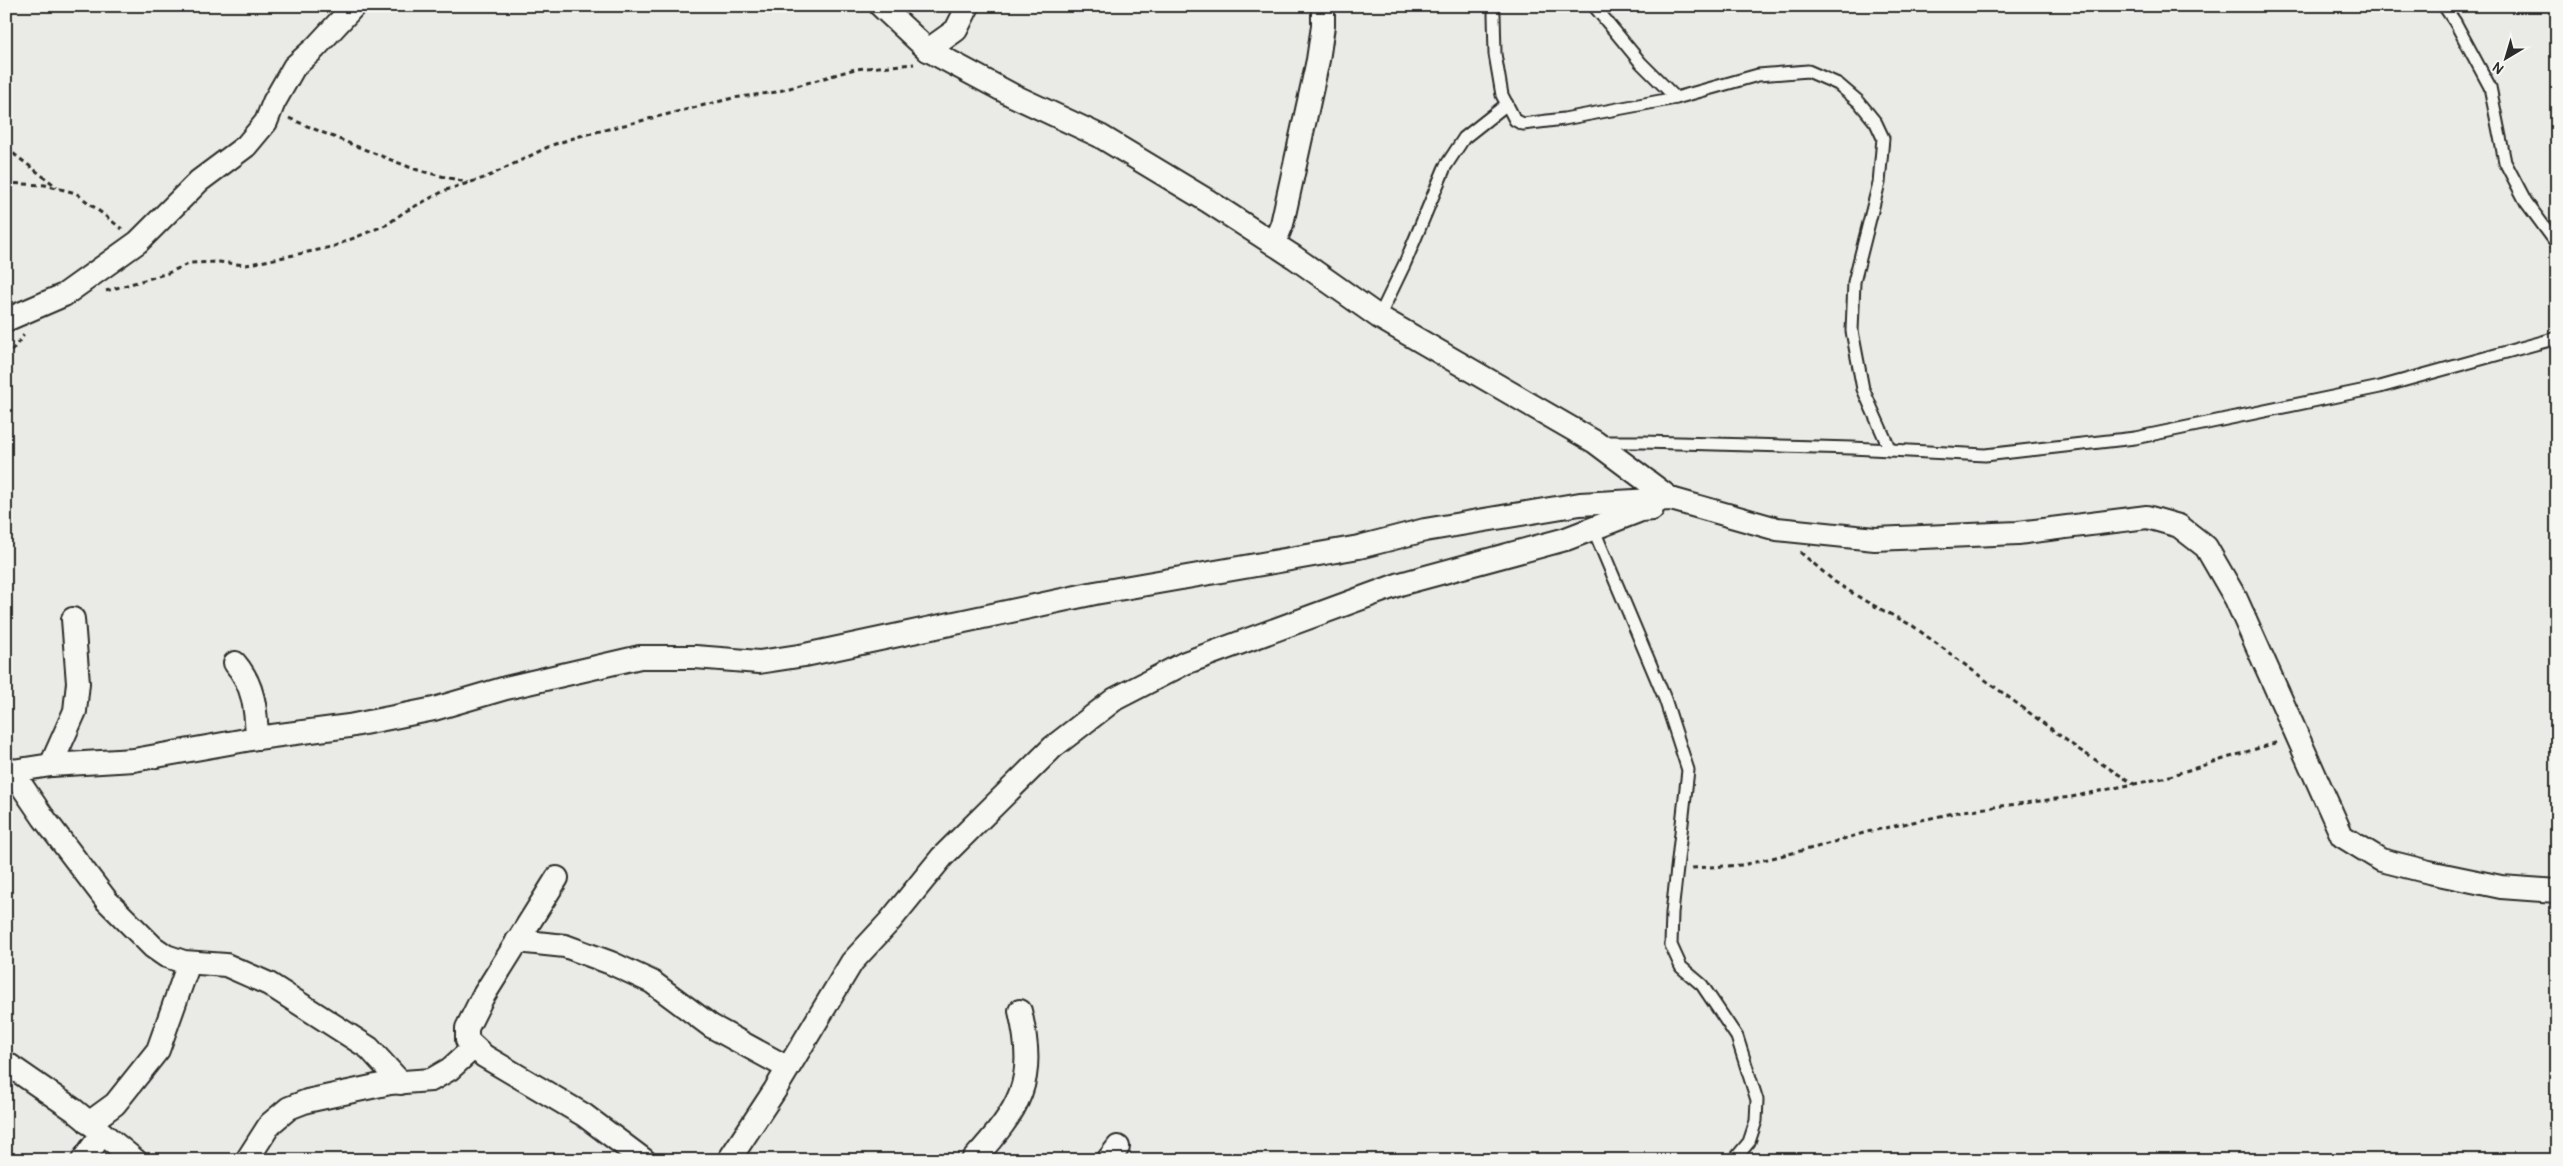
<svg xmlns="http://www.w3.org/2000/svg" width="2563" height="1166" viewBox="0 0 2563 1166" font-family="Pangolin,sans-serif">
	<rect width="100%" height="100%" fill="#eaeae6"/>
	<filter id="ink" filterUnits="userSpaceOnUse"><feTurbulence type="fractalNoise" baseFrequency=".02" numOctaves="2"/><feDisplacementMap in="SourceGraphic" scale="10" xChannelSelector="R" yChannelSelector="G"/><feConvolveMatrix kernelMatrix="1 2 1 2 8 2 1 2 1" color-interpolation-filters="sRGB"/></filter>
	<g filter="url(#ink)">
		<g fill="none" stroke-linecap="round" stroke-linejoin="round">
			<defs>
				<g id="lane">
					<polyline points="1594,6 1641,63 1676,98"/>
					<polyline points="2444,6 2455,22 2490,87 2505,162 2526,202 2557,244"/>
					<polyline points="1494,14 1495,54 1502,95 1515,120 1523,124 1564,119 1676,98 1758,75 1808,71 1838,84 1859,102 1876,123 1883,138 1879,183 1854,282 1852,331 1863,389 1890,450"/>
					<polyline points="1379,317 1405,263 1445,167 1464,138 1507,104"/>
					<polyline points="1599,442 1643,442 1852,448 1985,455 2135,438 2380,387 2557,338"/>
					<polyline points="1593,528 1665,699 1688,770 1672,913 1671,945 1681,967 1702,985 1737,1037 1757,1100 1756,1121 1749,1142 1734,1160"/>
				</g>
				<g id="street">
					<polyline points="881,6 928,50 1012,95 1100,136 1208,201 1294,257 1379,317 1595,442 1671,499"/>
					<polyline points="928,50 956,30 968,6"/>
					<polyline points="1274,244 1282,224 1318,60 1323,26 1323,6"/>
					<polyline points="6,320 64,295 138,242 199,181 246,146 266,122 274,102 294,67 315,48 354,6"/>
					<path d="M 235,663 C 254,685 256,710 257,738"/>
					<polyline points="51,765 75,711 78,683 73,619"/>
					<polyline points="11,770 43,817 107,901 153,947 166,956 184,962 226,965 269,984 369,1048 401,1083"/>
					<polyline points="6,772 51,765 134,760 257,738 349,726 434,709 506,688 640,657 695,657 759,662 805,655 1095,593 1359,547 1425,530 1580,504 1671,499 1777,529 1875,539 2018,533 2147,517 2179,526 2206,547 2236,599 2342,836 2381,860 2429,872 2501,887 2557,891"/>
					<polyline points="557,878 482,998 467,1028 467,1040 484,1056 584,1115 644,1160"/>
					<polyline points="517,941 565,946 611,963 652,982 711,1026 788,1068"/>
					<polyline points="6,1063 74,1110 135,1160"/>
					<polyline points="89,1123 115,1104 158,1050 189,963"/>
					<polyline points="83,1160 102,1134"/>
					<polyline points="247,1160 270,1124 289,1108 307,1101 390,1083 431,1080 450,1069 473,1048"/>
					<polyline points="729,1160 775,1090 852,962 890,921 942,857 1053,747 1115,699 1185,663 1400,584 1566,539 1641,510 1652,509"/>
					<path d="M 973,1160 C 1020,1108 1037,1083 1020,1011"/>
					<polyline points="1108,1160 1118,1147"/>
				</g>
			</defs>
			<use href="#lane" stroke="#2b2b2b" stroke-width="15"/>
			<use href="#street" stroke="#2b2b2b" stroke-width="26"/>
			<g stroke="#2b2b2b" stroke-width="3" stroke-dasharray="5 4" stroke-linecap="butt">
				<path d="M 289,118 C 329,136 369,151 409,167 C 428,174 449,177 468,183"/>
				<polyline points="6,148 57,187"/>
				<polyline points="6,183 45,185 76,193 122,229"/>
				<polyline points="106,291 168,273 190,263 219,262 246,265 332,247 388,224 404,212 446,190 487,177 552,145 580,136 733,98 776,92 855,69 914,64"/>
				<polyline points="6,358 24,335"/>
				<polyline points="1800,552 1835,582 1867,602 1913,626 2078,749 2134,784"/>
				<polyline points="1692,868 1743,865 1817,847 1867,832 1963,811 2071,797 2163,778 2278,742"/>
			</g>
			<use href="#lane" stroke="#f6f6f2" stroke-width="11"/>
			<use href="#street" stroke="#f6f6f2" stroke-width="22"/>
		</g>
	</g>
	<rect width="2563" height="1166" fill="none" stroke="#f6f6f2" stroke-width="25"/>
	<rect x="12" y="12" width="2538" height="1141" fill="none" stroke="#2b2b2b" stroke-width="2" filter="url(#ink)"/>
	<g transform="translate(2506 58) rotate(218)" stroke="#f6f6f2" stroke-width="4" paint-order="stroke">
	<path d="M0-4L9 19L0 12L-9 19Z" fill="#2b2b2b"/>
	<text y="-8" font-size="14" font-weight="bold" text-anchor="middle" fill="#2b2b2b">N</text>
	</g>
</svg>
